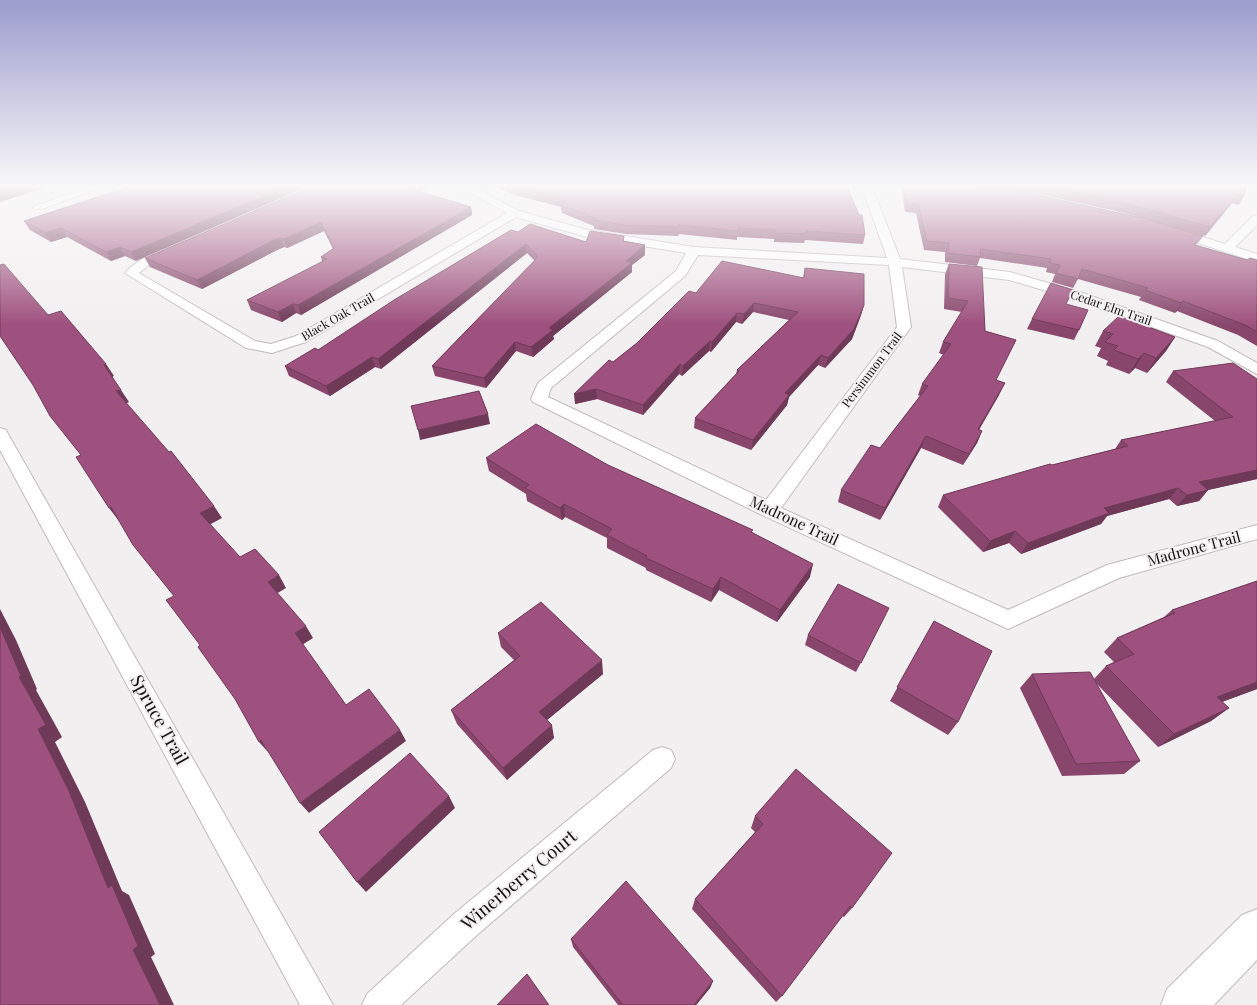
<svg xmlns="http://www.w3.org/2000/svg" width="1257" height="1005" viewBox="0 0 1257 1005" font-family="'Playfair Display',serif">
	<rect width="100%" height="100%" fill="#f2eff0"/>
	<g fill="none" stroke-linecap="round" stroke-linejoin="round">
		<defs>
			<g id="street">
				<polygon points="95,184 110,184 42,209 34,209 33,207"/>
				<path d="M 455,184 L 468,184 L 519,211 L 588,230 L 694,247 L 887,258 L 861,184 L 871,184 L 900,259 L 1010,272 L 1080,292 L 1218,341 L 1257,363 L 1257,374 L 1208,347 L 1070,298 L 1009,280 L 902,267 L 911,327 L 781,508 L 1008,610 L 1107,565 L 1257,525 L 1257,539 L 1119,578 L 1008,629 L 762,515 L 533,402 L 531,399 L 538,383 L 676,271 L 686,253 L 587,237 L 516,217 L 306,342 L 272,353 L 246,348 L 125,273 C 133,263 162,245 174,248 L 176,251 L 174,254 L 149,265 L 139,273 L 255,341 L 271,344 L 296,336 L 507,213 ZM 698,255 L 889,265 L 897,327 L 766,500 L 548,397 L 551,388 L 685,276 Z"/>
				<polygon points="1248,184 1257,184 1257,188 1249,186"/>
				<polygon points="1257,215 1257,225 1235,247 1257,254 1257,262 1173,235 1171,233 1177,229 1225,244 1253,216"/>
				<polygon points="0,428 6,430 8,434 333,1005 300,1005 0,450"/>
				<polygon points="662,747 671,750 675,759 671,768 477,935 401,1005 362,1005 367,994 455,913 653,750"/>
			</g>
			<polygon id="secondary" points="1257,909 1257,960 1214,1005 1161,1005 1167,989 1242,915"/>
		</defs>
		<use href="#street" stroke="#bfbbbd" stroke-width="2"/>
		<use href="#secondary" stroke="#bfbbbd" stroke-width="2"/>
		<use href="#street" fill="#fff" fill-rule="evenodd"/>
		<use href="#secondary" fill="#fff" fill-rule="evenodd"/>
	</g>
	<g fill="#88466c">
		<polygon points="138,184 136,261 125,256 111,261 67,237 51,242 30,230 24,221"/>
		<polygon points="437,184 419,191 471,207 472,215 301,315 296,313 282,322 251,310 247,300 322,262 321,257 333,249 324,231 287,248 284,247 277,250 202,289 150,267 145,258"/>
		<polygon points="488,184 846,184 865,235 863,244 805,240 804,243 774,242 774,239 737,237 737,240 679,234 678,236 626,234 594,229 594,226 562,213 561,207 515,195"/>
		<polygon points="901,184 954,184 1139,217 1111,210 1034,193 959,184 1247,184 1244,196 1239,205 1232,203 1205,236 1165,225 1197,246 1247,260 1257,260 1257,346 1238,335 1177,311 1175,313 1139,300 1141,297 1078,279 1073,288 1052,282 1055,274 1046,272 1047,268 980,258 977,266 945,262 945,252 924,250 916,213 905,212"/>
		<polygon points="518,232 586,242 624,236 624,241 645,245 645,255 632,265 632,272 553,336 554,339 533,357 516,351 486,388 435,376 432,366 535,261 527,253 381,369 375,367 330,396 289,376 285,366 318,350"/>
		<polygon points="949,264 985,331 999,395 979,430 982,431 977,443 963,465 921,448 880,520 838,502 841,490 880,448 920,396 918,395 922,384 944,355 939,353 943,342 962,312 944,309 945,274"/>
		<polygon points="805,268 864,305 861,315 852,339 825,368 818,365 789,397 787,405 751,450 694,428 695,418 736,374 737,370 789,320 753,312 742,324 736,322 711,352 709,351 682,376 679,374 643,415 597,399 575,404 613,362 637,343 696,293 803,278"/>
		<polygon points="1066,304 1079,330 1074,340 1027,329 1032,319"/>
		<polygon points="1103,331 1175,337 1166,351 1147,373 1135,368 1129,374 1106,365 1108,361 1097,356 1101,348 1095,346"/>
		<polygon points="1173,371 1257,379 1257,479 1208,490 1199,501 1177,506 1169,499 1107,516 1101,524 1021,554 1009,543 983,552 938,507 943,495 1052,465 1115,449 1121,440 1215,421 1166,382"/>
		<polygon points="486,458 608,465 752,532 810,577 777,622 719,590 711,602 646,570 646,568 607,548 607,538 565,517 562,520 527,501 526,494 489,471"/>
		<polygon points="1257,581 1257,689 1222,702 1229,708 1211,721 1158,747 1095,682 1140,761 1124,774 1062,776 1020,688 1032,674 1094,679 1106,666 1114,662 1104,652 1117,638 1164,617 1172,610"/>
		<polygon points="884,618 856,672 805,645 808,635"/>
		<polygon points="934,621 958,722 948,735 890,701"/>
		<polygon points="498,633 603,674 547,720 554,738 507,780 457,724 451,710 514,660 501,647"/>
		<polygon points="755,816 852,908 844,917 842,916 782,996 776,1002 692,909 695,899 755,832 751,828"/>
		<polygon points="571,939 713,981 710,988 696,1005 618,1005 573,947"/>
	</g>
	<g fill="#6f3958">
		<polygon points="26,184 57,184 0,202 0,192"/>
		<polygon points="292,184 314,184 136,261 131,252"/>
		<polygon points="414,184 437,184 408,196 406,187"/>
		<polygon points="1237,195 1232,203 1205,236 1210,227"/>
		<polygon points="471,207 472,215 301,315 298,305"/>
		<polygon points="321,222 324,231 287,248 284,239"/>
		<polygon points="61,228 67,237 51,242 45,233"/>
		<polygon points="281,238 284,247 277,250 202,289 197,280 274,240"/>
		<polygon points="526,244 527,253 381,369 378,359"/>
		<polygon points="645,245 645,255 632,265 632,272 553,336 554,339 533,357 531,347 549,328"/>
		<polygon points="120,247 125,256 111,261 106,252"/>
		<polygon points="1183,301 1177,311 1175,313 1181,303"/>
		<polygon points="754,303 753,312 742,324 744,314"/>
		<polygon points="293,304 296,313 282,322 278,312"/>
		<polygon points="864,305 861,315 852,339 825,368 828,358"/>
		<polygon points="737,313 736,322 711,352 712,342"/>
		<polygon points="1175,337 1166,351 1147,373 1156,358"/>
		<polygon points="710,341 709,351 682,376 683,366"/>
		<polygon points="515,342 516,351 486,388 484,378"/>
		<polygon points="1144,353 1135,368 1129,374 1138,359"/>
		<polygon points="821,355 818,365 789,397 787,405 751,450 753,440 785,393"/>
		<polygon points="372,357 375,367 330,396 326,386"/>
		<polygon points="106,364 114,376 112,377 104,365"/>
		<polygon points="680,364 679,374 643,415 643,405"/>
		<polygon points="1005,383 999,395 972,441 978,429"/>
		<polygon points="596,389 597,399 575,404 574,394"/>
		<polygon points="121,390 129,402 125,404 116,391"/>
		<polygon points="488,414 490,424 420,440 418,430"/>
		<polygon points="982,431 977,443 963,465 969,454"/>
		<polygon points="926,436 921,448 880,520 885,508"/>
		<polygon points="1257,470 1257,479 1190,494 1199,482"/>
		<polygon points="1178,488 1169,499 1107,516 1101,524 1021,554 1028,543 1104,508"/>
		<polygon points="1208,490 1199,501 1177,506 1187,495"/>
		<polygon points="564,504 565,517 562,520 560,508"/>
		<polygon points="214,506 222,518 209,525 200,513"/>
		<polygon points="111,507 121,520 119,521 109,508"/>
		<polygon points="1015,531 1009,543 983,552 990,541"/>
		<polygon points="813,564 810,577 777,622 780,610"/>
		<polygon points="279,575 286,588 276,594 268,582"/>
		<polygon points="721,577 719,590 711,602 713,589"/>
		<polygon points="0,609 16,640 37,689 36,690 62,737 55,742 85,802 122,891 129,895 155,954 151,957 174,1005 160,1005 133,950 108,888 38,729 0,627"/>
		<polygon points="306,626 313,638 302,645 295,633"/>
		<polygon points="602,660 603,674 541,725 539,712"/>
		<polygon points="1257,682 1257,689 1200,710 1217,697"/>
		<polygon points="1229,708 1211,721 1158,747 1174,734"/>
		<polygon points="552,725 554,738 507,780 503,768"/>
		<polygon points="400,730 406,741 309,813 300,803"/>
		<polygon points="261,740 268,752 259,742"/>
		<polygon points="449,796 455,808 366,892 357,882"/>
		<polygon points="713,981 710,988 696,1005 694,1005"/>
	</g>
	<g fill="#9e517e" stroke="#6f3958">
		<polygon points="0,184 26,184 0,192"/>
		<polygon points="138,184 292,184 131,252 120,247 106,252 61,228 45,233 24,221"/>
		<polygon points="317,184 414,184 406,187 471,207 298,305 293,304 278,312 247,300 327,259 321,257 334,248 321,222 284,239 281,238 274,240 197,280 145,258"/>
		<polygon points="508,184 846,184 859,215 862,215 865,235 806,231 806,234 776,233 775,230 738,228 738,231 679,225 678,227 625,225 594,220 595,218 561,205 568,200 514,186"/>
		<polygon points="904,184 954,184 1020,191 1146,219 1203,236 1195,245 1247,260 1250,258 1257,260 1257,332 1245,325 1183,301 1181,303 1145,290 1148,288 1082,269 1078,279 1056,273 1060,265 1050,263 1051,259 980,249 981,257 948,253 949,243 927,241 918,204 907,204"/>
		<polygon points="1032,184 1247,184 1244,196 1237,195 1210,227 1116,201"/>
		<polygon points="530,224 586,242 590,231 624,236 623,241 645,245 626,261 632,263 549,328 553,330 531,347 515,342 484,378 432,366 538,257 526,244 378,359 372,357 326,386 285,366 315,348 318,350 394,300 511,230 518,232"/>
		<polygon points="722,261 804,278 805,268 864,274 864,305 854,329 828,358 821,355 785,393 789,395 753,440 695,418 739,371 737,370 798,312 754,303 744,314 737,313 712,342 710,341 683,366 680,364 643,405 596,389 574,394 609,360 613,362 637,343 689,291 696,293"/>
		<polygon points="4,264 48,315 61,311 106,364 104,365 121,390 116,391 169,452 171,451 214,506 200,513 240,557 255,549 279,575 268,582 306,626 295,633 346,705 369,689 400,730 300,803 261,740 259,742 235,699 198,647 200,645 166,600 174,596 133,545 111,507 109,508 76,457 81,455 50,416 33,385 0,336 0,265"/>
		<polygon points="949,264 982,267 985,331 1016,340 996,380 1005,383 978,429 982,431 969,454 926,436 885,508 841,490 871,445 880,448 928,386 922,384 951,344 943,342 968,301 948,298"/>
		<polygon points="1051,283 1073,290 1066,304 1088,310 1079,330 1032,319"/>
		<polygon points="1119,316 1175,337 1156,358 1144,353 1138,359 1114,350 1118,346 1105,342 1113,334 1103,331"/>
		<polygon points="1233,363 1257,379 1257,470 1199,482 1208,490 1187,495 1178,488 1104,508 1109,513 1028,543 1015,531 990,541 943,495 1050,464 1052,465 1128,446 1121,440 1233,417 1173,371"/>
		<polygon points="479,391 488,414 418,430 411,406"/>
		<polygon points="536,424 608,465 753,530 751,532 813,564 780,610 721,577 713,589 646,558 647,556 607,535 612,529 564,504 560,508 525,488 529,485 486,458"/>
		<polygon points="1257,581 1257,682 1217,697 1229,708 1174,734 1106,666 1134,654 1117,638 1175,613 1172,610"/>
		<polygon points="838,584 889,608 861,663 808,635"/>
		<polygon points="541,602 602,660 539,712 552,725 503,768 451,710 520,656 498,633"/>
		<polygon points="934,621 992,651 958,722 897,687"/>
		<polygon points="0,627 21,676 19,677 46,725 38,729 69,791 108,888 112,885 138,946 133,950 160,1005 0,1005"/>
		<polygon points="1090,672 1140,761 1076,764 1032,674"/>
		<polygon points="410,753 449,796 357,882 319,832"/>
		<polygon points="796,769 892,853 852,908 850,906 782,996 695,899 763,824 755,816"/>
		<polygon points="626,881 713,981 694,1005 623,1005 571,939"/>
		<polygon points="527,974 549,1005 497,1005"/>
	</g>
	<linearGradient id="sky" x2="0" y2="1"><stop stop-color="#9b9bcd"/><stop offset="0.57" stop-color="#f9f8f8"/><stop offset="1" stop-color="#f9f8f8" stop-opacity="0"/></linearGradient>
	<rect width="1257" height="325" fill="url(#sky)"/>
	<g text-anchor="middle" stroke-width="4" stroke-linejoin="round" paint-order="stroke">
		<g font-size="12" fill="#111011" stroke="#f2eff0">
			<text transform="translate(1111 308) rotate(19)" y="4">Cedar Elm Trail</text>
			<text transform="translate(338 317) rotate(-30)" y="4">Black Oak Trail</text>
			<text transform="translate(872 370) rotate(-53)" y="4">Persimmon Trail</text>
		</g>
		<g font-size="15" fill="#111011" stroke="#f2eff0">
			<text transform="translate(794 521) rotate(25)" y="5">Madrone Trail</text>
			<text transform="translate(1194 549) rotate(-15)" y="5">Madrone Trail</text>
		</g>
		<g font-size="18" fill="#111011" stroke="#f2eff0">
			<text transform="translate(159 720) rotate(61)" y="6">Spruce Trail</text>
			<text transform="translate(519 880) rotate(-40)" y="6">Winerberry Court</text>
		</g>
	</g>
</svg>
